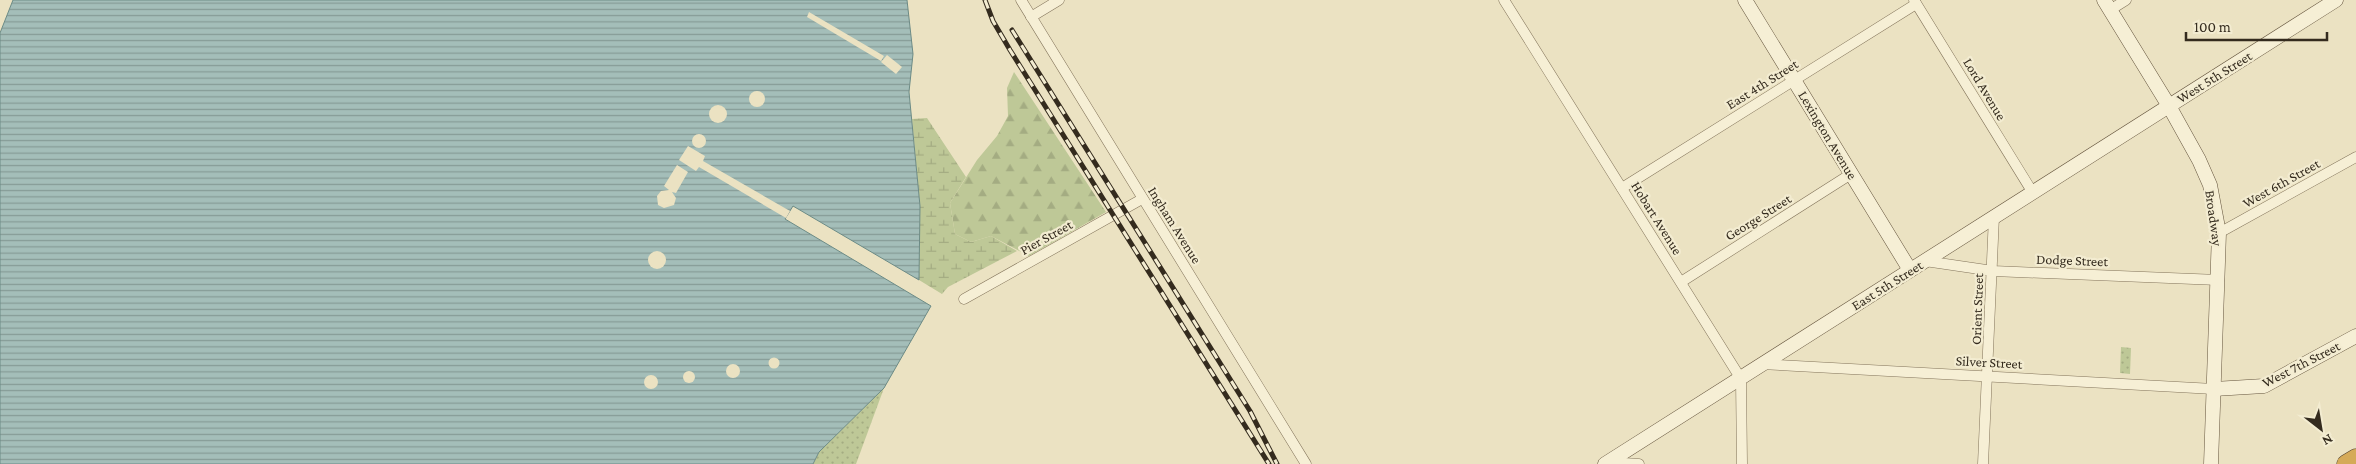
<svg xmlns="http://www.w3.org/2000/svg" width="2356" height="464" viewBox="0 0 2356 464" font-family="'Crimson Pro',serif">
	<defs>
		<pattern id="grass-dots" width="8" height="8" patternUnits="userSpaceOnUse" patternTransform="scale(1.25)"><rect width="8" height="8" fill="#bec897"/><path d="M2 2h.1M6 6h.1" fill="none" stroke="#a4ac82" stroke-width="1.8" stroke-linecap="round"/></pattern>
		<pattern id="forest-firs" width="22" height="20" patternUnits="userSpaceOnUse" patternTransform="scale(1.25)"><rect width="22" height="20" fill="#bec897"/><path d="M5 1l3.5 6h-7zM16 11l3.5 6h-7z" fill="#a4ac82"/></pattern>
		<pattern id="wetland-marsh" width="20" height="14" patternUnits="userSpaceOnUse" patternTransform="scale(1.25)"><rect width="20" height="14" fill="#bec897"/><path d="M1 5h8M5 5V1M11 12h8M15 12V8" fill="none" stroke="#a4ac82"/></pattern>
		<pattern id="water-rules" width="6" height="5" patternUnits="userSpaceOnUse" patternTransform="scale(1.25)"><rect width="6" height="5" fill="#a4beb9"/><path d="M0 2.5h6" fill="none" stroke="#869b96"/></pattern>
	</defs>
	<rect width="100%" height="100%" fill="#ebe2c2"/>
	<g fill="url(#grass-dots)">
		<polygon points="2121,347 2131,348 2130,374 2120,373"/>
		<polygon points="884,388 856,464 813,464 819,452"/>
	</g>
	<polygon fill="url(#forest-firs)" points="1014,72 1106,212 1029,256 991,236 971,242 955,234 950,203 977,160 997,136 1008,116 1007,88"/>
	<polygon fill="url(#wetland-marsh)" points="927,118 966,177 950,203 955,234 971,242 991,236 1017,251 948,287 942,294 919,280 920,206 912,119"/>
	<polygon fill="url(#water-rules)" stroke="#6c8b86" points="13,0 907,0 913,54 909,92 920,206 919,280 793,206 785,219 931,306 884,388 819,452 813,464 0,464 0,33"/>
	<g fill="#ebe2c2">
		<polygon points="809,12 884,56 881,61 807,17"/>
		<polygon points="887,55 902,67 896,74 881,62"/>
		<circle cx="757" cy="99" r="8"/>
		<circle cx="718" cy="114" r="9"/>
		<circle cx="699" cy="141" r="7"/>
		<polygon points="688,146 705,156 703,161 790,211 786,218 699,167 696,171 679,160"/>
		<polygon points="677,165 688,172 676,193 672,192 676,198 674,205 664,208 658,205 657,196 661,191 669,190 664,186"/>
		<circle cx="657" cy="260" r="9"/>
		<circle cx="774" cy="363" r="5.5"/>
		<circle cx="733" cy="371" r="7"/>
		<circle cx="689" cy="377" r="6"/>
		<circle cx="651" cy="382" r="7"/>
	</g>
	<g fill="none" stroke-linecap="round" stroke-linejoin="round">
		<defs>
			<g id="street">
				<polyline points="1021,0 1306,464"/>
				<polyline points="1504,0 1741,379 1742,464"/>
				<polyline points="1914,0 2033,193"/>
				<polyline points="2110,10 2126,0"/>
				<polyline points="1031,17 1059,0"/>
				<polyline points="1622,188 1916,4"/>
				<polyline points="2219,233 2356,157"/>
				<polyline points="1925,261 1993,271 2219,280"/>
				<polyline points="1681,282 1851,174"/>
				<polyline points="964,299 1142,199"/>
				<polyline points="1761,364 2214,389"/>
				<polyline points="1608,462 1639,464"/>
				<polyline points="1983,464 1994,216"/>
			</g>
			<g id="secondary">
				<polyline points="1745,0 1910,270"/>
				<polyline points="2104,0 2169,106 2199,160 2210,185 2219,233 2211,464"/>
				<polyline points="2214,389 2264,386 2356,336"/>
				<polyline points="1605,464 2336,0"/>
			</g>
			<polyline id="highway" points="2346,464 2356,458"/>
		</defs>
		<use href="#street" stroke="#83745b" stroke-width="11"/>
		<use href="#secondary" stroke="#65553e" stroke-width="15"/>
		<use href="#highway" stroke="#51422f" stroke-width="19"/>
		<use href="#street" stroke="#f6efd5" stroke-width="10"/>
		<use href="#secondary" stroke="#f6efd5" stroke-width="14"/>
		<use href="#highway" stroke="#d5aa58" stroke-width="18"/>
		<defs>
			<g id="rail">
				<polyline points="985,0 993,21 1010,50 1269,464"/>
				<polyline points="1012,30 1250,411 1277,464"/>
			</g>
		</defs>
		<use href="#rail" stroke="#342b1e" stroke-width="5"/>
		<use href="#rail" stroke="#f3ecd1" stroke-width="3" stroke-dasharray="9" stroke-linecap="butt"/>
	</g>
	<g text-anchor="middle" stroke-width="4.5" stroke-linejoin="round" paint-order="stroke">
		<g font-size="14" fill="#342b1e" stroke="#f3ecd1">
			<text transform="translate(2214 77) rotate(-32)" y="5">West 5th Street</text>
			<text transform="translate(1762 84) rotate(-32)" y="5">East 4th Street</text>
			<text transform="translate(1985 89) rotate(59)" y="5">Lord Avenue</text>
			<text transform="translate(1828 135) rotate(59)" y="5">Lexington Avenue</text>
			<text transform="translate(2281 183) rotate(-29)" y="5">West 6th Street</text>
			<text transform="translate(1758 217) rotate(-32)" y="5">George Street</text>
			<text transform="translate(1657 218) rotate(58)" y="5">Hobart Avenue</text>
			<text transform="translate(2214 218) rotate(82)" y="5">Broadway</text>
			<text transform="translate(1175 225) rotate(58)" y="5">Ingham Avenue</text>
			<text transform="translate(1046 237) rotate(-29)" y="5">Pier Street</text>
			<text transform="translate(2072 260) rotate(2)" y="5">Dodge Street</text>
			<text transform="translate(1887 285) rotate(-32)" y="5">East 5th Street</text>
			<text transform="translate(1977 309) rotate(-88)" y="5">Orient Street</text>
			<text transform="translate(1989 362) rotate(3)" y="5">Silver Street</text>
			<text transform="translate(2301 364) rotate(-27)" y="5">West 7th Street</text>
		</g>
	</g>
	<g transform="translate(2321 429) rotate(149)" stroke="#f3ecd1" stroke-width="4" paint-order="stroke">
	<path d="M0-4L9 19L0 12L-9 19Z" fill="#342b1e"/>
	<text y="-8" font-size="14" font-weight="bold" text-anchor="middle" fill="#342b1e">N</text>
	</g>
	<path d="M2186 32v8h141v-8" fill="none" stroke="#342b1e" stroke-width="2.5"/>
	<text x="2194" y="32" font-size="15" fill="#342b1e" stroke="#f3ecd1" stroke-width="4" paint-order="stroke">100 m</text>
</svg>
